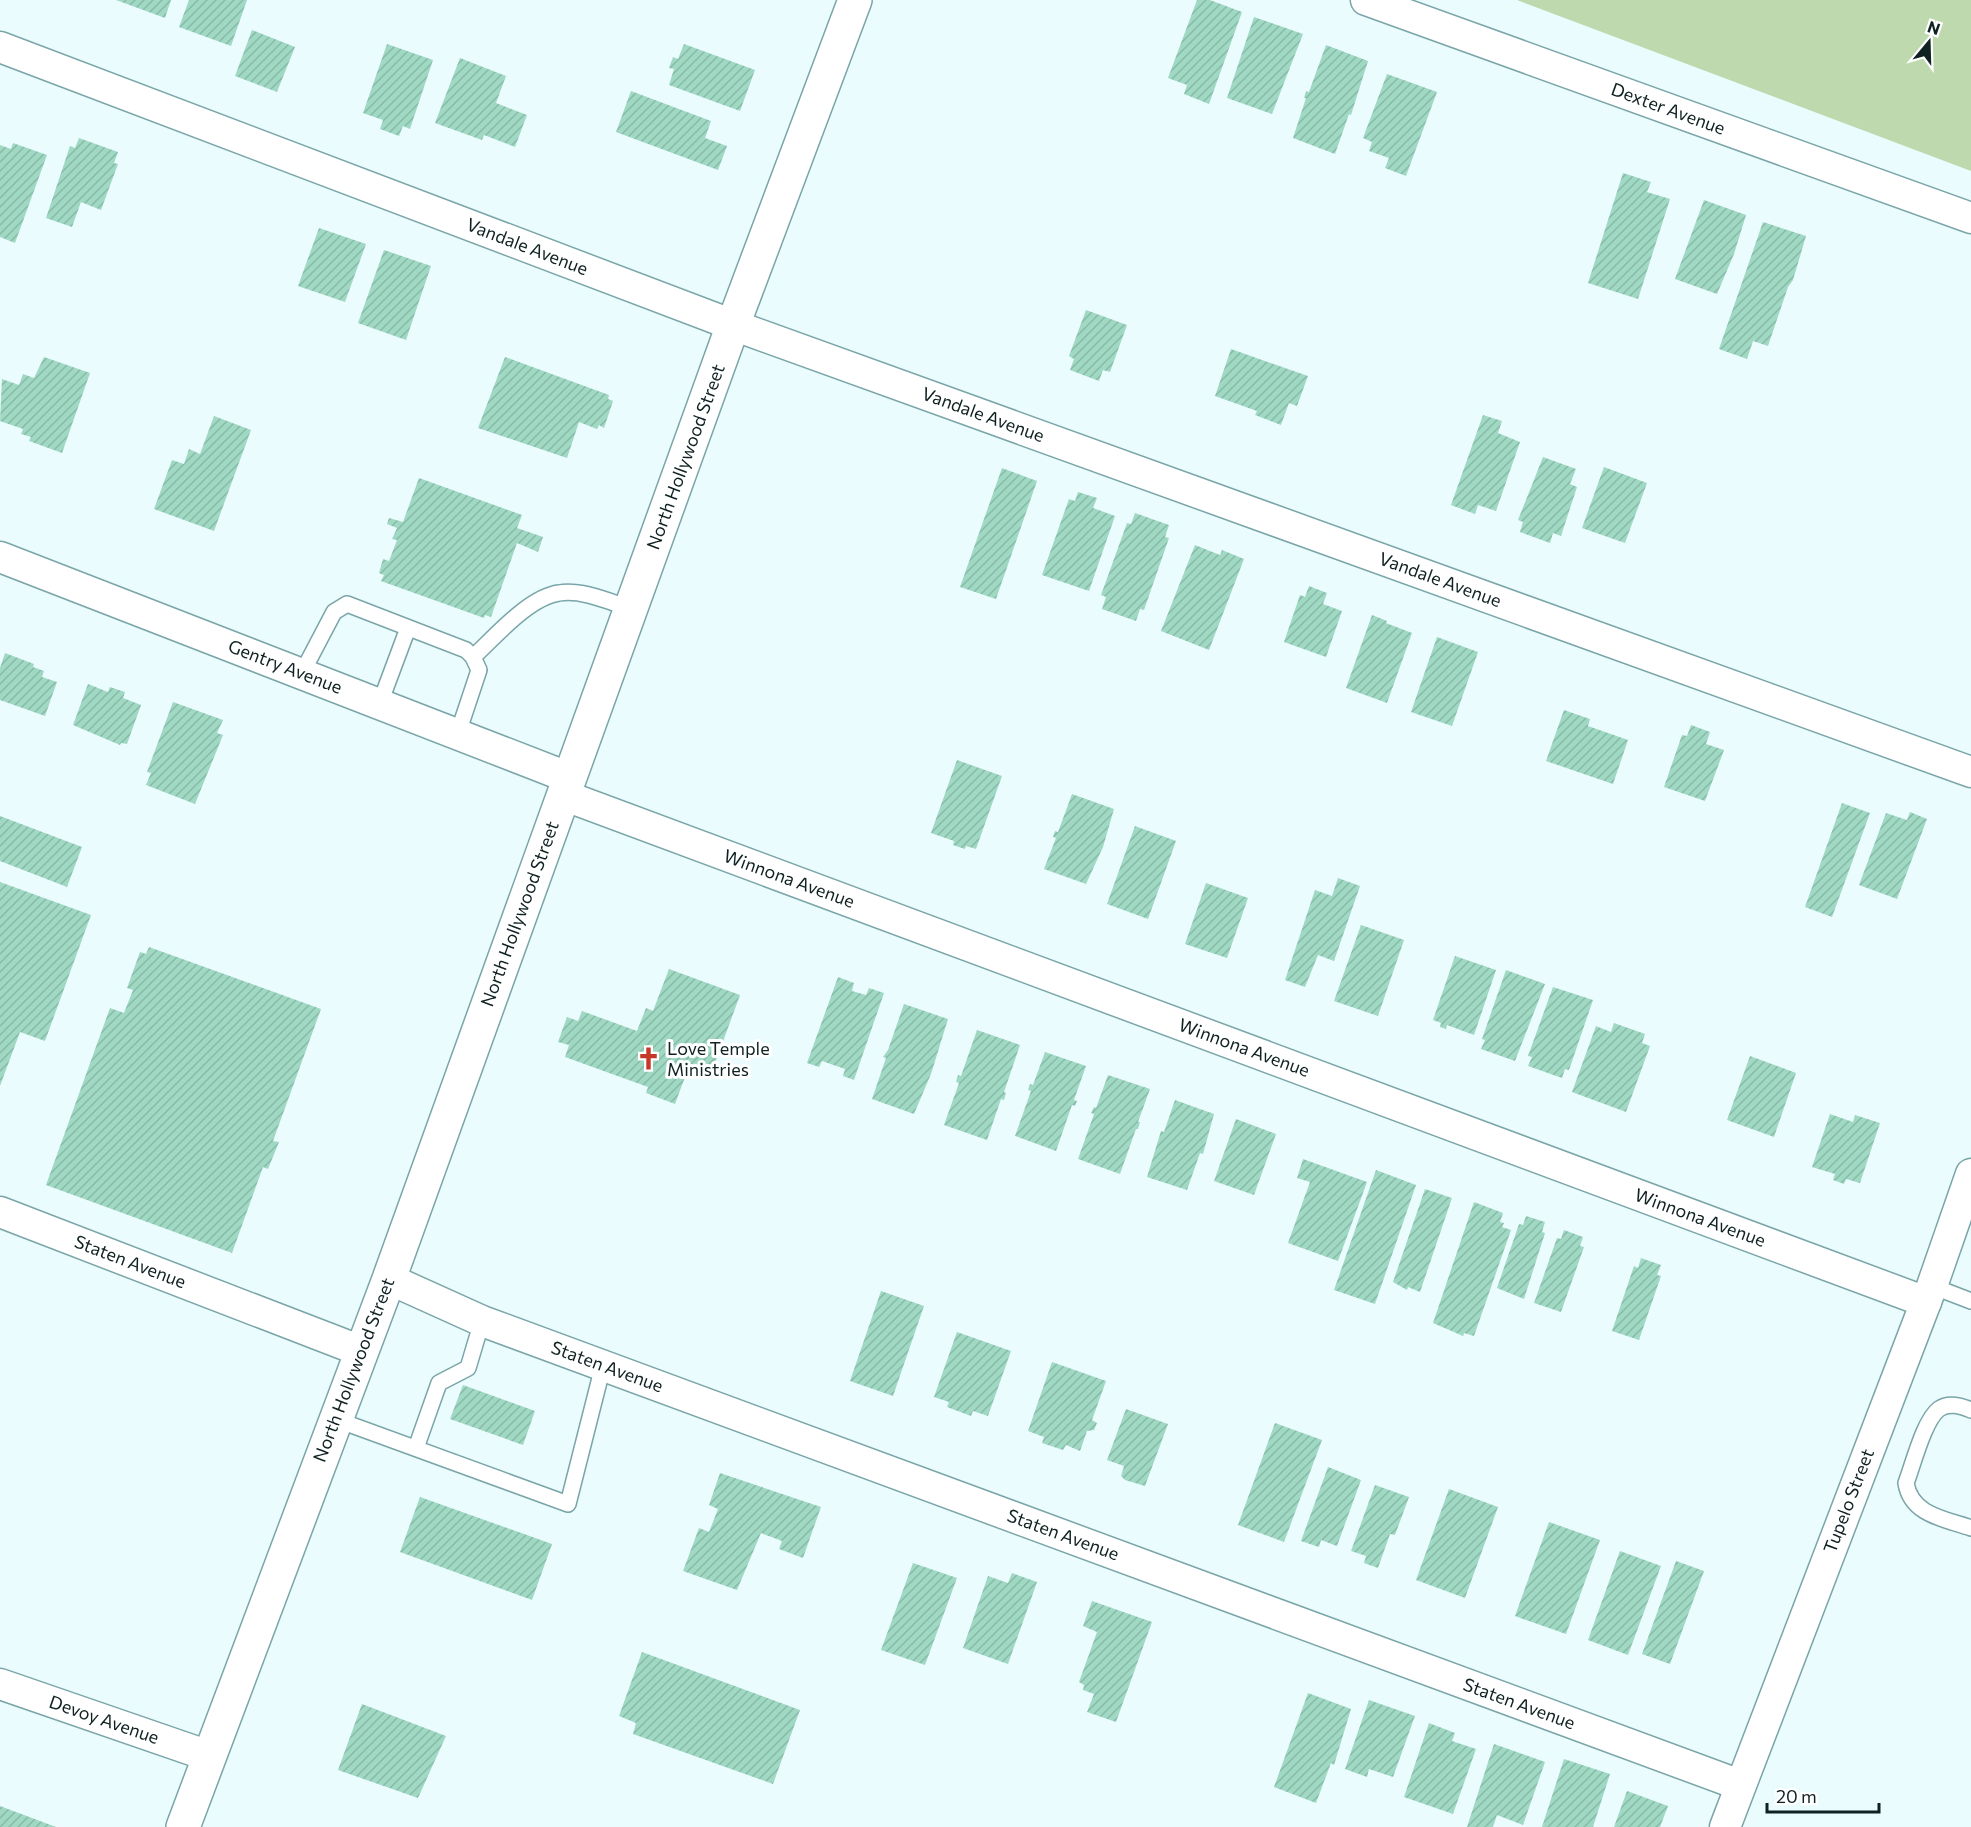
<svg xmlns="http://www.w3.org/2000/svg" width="1971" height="1827" viewBox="0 0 1971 1827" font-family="Commissioner,sans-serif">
	<defs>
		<pattern id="building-hatch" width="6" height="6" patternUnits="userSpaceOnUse" patternTransform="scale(1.5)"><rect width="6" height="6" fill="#a0d9c3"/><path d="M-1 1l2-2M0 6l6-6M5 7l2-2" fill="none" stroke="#89baa7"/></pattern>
	</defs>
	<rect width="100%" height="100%" fill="#eafcfd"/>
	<polygon fill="#bed9ae" points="1517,0 1971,0 1971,171"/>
	<g fill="url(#building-hatch)">
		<polygon points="116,0 171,0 165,18"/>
		<polygon points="189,0 247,0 231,46 179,27"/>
		<polygon points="1197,0 1210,0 1242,12 1209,104 1184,94 1187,85 1168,78"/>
		<polygon points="1254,17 1303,34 1272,114 1227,98"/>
		<polygon points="252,30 295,47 277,92 235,76"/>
		<polygon points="387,44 433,60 410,129 403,126 399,136 380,129 383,120 363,113"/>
		<polygon points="684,44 755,70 740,111 669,85 674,69 669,68 673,57 678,59"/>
		<polygon points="1326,45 1368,61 1351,115 1349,114 1335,154 1293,138 1306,98 1304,98 1306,91 1309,92"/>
		<polygon points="460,58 506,76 496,103 527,115 515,147 484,135 482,140 435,123"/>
		<polygon points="1387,74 1437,92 1406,176 1385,168 1389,158 1369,151 1372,142 1363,138"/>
		<polygon points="631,91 711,121 705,138 727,146 718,170 616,132"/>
		<polygon points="79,138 118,152 114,163 118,164 101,210 81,202 72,227 46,218 70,146 75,148"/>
		<polygon points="13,143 47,155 15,243 0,237 0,145 11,149"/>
		<polygon points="1623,173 1651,182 1647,192 1670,199 1638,299 1588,283"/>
		<polygon points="1704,200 1746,215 1734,254 1717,294 1675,279"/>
		<polygon points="1763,222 1806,236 1793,280 1788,287 1768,346 1753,341 1747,359 1719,349"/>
		<polygon points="319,228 366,244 345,302 298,286"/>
		<polygon points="384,250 431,266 406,340 358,323"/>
		<polygon points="1086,310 1127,325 1110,372 1103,370 1099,381 1070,370 1074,359 1069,356"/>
		<polygon points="1231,349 1308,376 1297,406 1289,403 1281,425 1255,415 1257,411 1215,396"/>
		<polygon points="44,357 90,373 62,453 29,441 31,437 21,434 23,429 0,421 2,379 19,385 23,374 34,378"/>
		<polygon points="505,357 609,395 608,399 613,401 604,428 599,425 597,429 579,422 567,458 478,428"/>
		<polygon points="1483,415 1502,421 1498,433 1520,442 1496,511 1478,505 1475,514 1451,505"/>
		<polygon points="214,416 251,430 214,531 154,509 172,460 184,464 189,449 200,454"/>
		<polygon points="1543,457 1576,469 1570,484 1577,487 1561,536 1553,533 1550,543 1520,532 1523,522 1518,520"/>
		<polygon points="1604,467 1647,483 1625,543 1582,528"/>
		<polygon points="1002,468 1037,481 996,599 960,587"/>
		<polygon points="419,478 522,515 517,528 543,537 538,552 517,543 491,617 485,615 484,618 381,581 384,575 379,573 383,559 389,561 397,540 392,539 397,528 387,524 389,518 403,522"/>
		<polygon points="1078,492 1097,498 1093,508 1115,516 1089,591 1042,575 1069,499 1075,501"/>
		<polygon points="1135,513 1169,525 1165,537 1169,538 1144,610 1140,609 1136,621 1102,609 1106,597 1101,595 1127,523 1131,524"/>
		<polygon points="1195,545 1220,555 1222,550 1244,559 1209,650 1161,631"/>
		<polygon points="1309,586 1327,593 1323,604 1342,611 1326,657 1284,642 1300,595 1305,597"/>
		<polygon points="1372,615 1387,621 1386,623 1412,633 1387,703 1346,688"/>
		<polygon points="1437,637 1478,652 1452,726 1411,712"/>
		<polygon points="5,653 34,664 33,667 44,671 42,677 57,682 45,716 0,700 0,668"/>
		<polygon points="88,684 108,692 110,687 125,692 123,698 141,705 127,744 121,743 120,745 73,725"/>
		<polygon points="173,702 223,720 217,733 223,735 195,804 146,785 151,773 147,772"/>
		<polygon points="1564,710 1590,719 1588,726 1628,740 1613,784 1546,761"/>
		<polygon points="1691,725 1710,732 1706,744 1724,750 1705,801 1664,787 1682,735 1687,736"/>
		<polygon points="957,760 1002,776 976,849 966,846 965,849 953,845 954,841 931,833"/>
		<polygon points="1072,794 1114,809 1103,847 1086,884 1044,869 1056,838 1053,837 1055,831 1058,832"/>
		<polygon points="1842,803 1870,813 1832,917 1805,907"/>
		<polygon points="1910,812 1927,819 1897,899 1859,885 1886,813 1907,820"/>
		<polygon points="0,816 82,847 67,887 0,861"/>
		<polygon points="1135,826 1176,841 1148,919 1107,904"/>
		<polygon points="1338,878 1360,886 1334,961 1318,955 1305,987 1285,980 1315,890 1332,896"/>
		<polygon points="0,882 91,915 45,1041 20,1032 0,1086"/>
		<polygon points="1206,883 1248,898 1227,958 1185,944"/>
		<polygon points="1361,925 1404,940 1378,1016 1334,1001"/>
		<polygon points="149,947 321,1009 273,1141 279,1142 268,1169 263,1167 232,1253 46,1185 110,1008 124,1013 133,990 127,988 140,952 146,954"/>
		<polygon points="1455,956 1496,970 1474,1035 1447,1025 1446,1029 1440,1027 1441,1023 1433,1020"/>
		<polygon points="669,969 740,995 710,1077 688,1069 675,1104 646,1093 648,1087 565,1057 569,1045 558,1042 567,1017 578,1021 582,1011 637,1031 646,1008 653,1011"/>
		<polygon points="1506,970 1545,984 1515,1061 1481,1049 1485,1040 1482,1039"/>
		<polygon points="838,977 854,983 852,991 866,995 869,988 884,993 854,1080 843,1076 845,1069 822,1061 819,1067 807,1063"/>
		<polygon points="1553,987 1593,1000 1569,1070 1565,1069 1562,1078 1528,1066 1532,1057 1528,1056"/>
		<polygon points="904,1004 948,1019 931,1074 914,1114 872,1099 886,1058 883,1057 888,1050"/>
		<polygon points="1614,1023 1645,1034 1642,1043 1650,1046 1626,1112 1572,1092 1596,1026 1611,1032"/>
		<polygon points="977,1030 1020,1045 1004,1092 1006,1093 1004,1100 1001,1099 987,1140 944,1125 959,1083 956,1082 958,1075 961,1076"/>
		<polygon points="1045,1052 1086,1066 1074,1100 1077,1101 1075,1106 1072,1105 1056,1151 1015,1136 1031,1091 1028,1090 1030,1084 1033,1085"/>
		<polygon points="1750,1056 1796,1073 1774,1137 1727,1120"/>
		<polygon points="1108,1075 1150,1089 1138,1122 1140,1122 1138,1129 1136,1129 1120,1174 1078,1159 1094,1114 1091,1113 1094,1107 1096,1108"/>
		<polygon points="1175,1100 1214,1114 1203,1154 1200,1153 1187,1190 1147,1177 1161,1131 1164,1132"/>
		<polygon points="1830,1114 1853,1122 1855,1115 1880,1123 1860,1183 1846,1179 1844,1184 1833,1180 1835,1174 1812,1167"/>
		<polygon points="1236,1119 1276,1134 1254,1195 1214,1181"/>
		<polygon points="1303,1159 1367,1182 1338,1261 1288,1243 1310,1182 1297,1178"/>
		<polygon points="1376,1170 1416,1185 1375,1304 1334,1290"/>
		<polygon points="1425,1189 1452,1198 1420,1292 1408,1287 1407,1290 1393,1282"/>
		<polygon points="1474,1202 1503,1213 1500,1222 1504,1223 1502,1227 1511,1230 1474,1336 1464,1333 1463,1336 1433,1323"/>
		<polygon points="1526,1216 1545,1222 1542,1232 1545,1233 1524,1299 1497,1288 1519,1224 1523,1225"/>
		<polygon points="1564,1230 1583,1237 1580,1246 1584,1247 1561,1312 1534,1303 1557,1238 1561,1239"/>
		<polygon points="1641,1258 1661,1265 1657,1275 1661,1276 1639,1340 1612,1331 1634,1266 1638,1268"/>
		<polygon points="881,1291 924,1306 893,1396 850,1381"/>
		<polygon points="957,1332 1011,1351 988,1416 973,1411 971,1416 947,1407 949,1402 934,1397"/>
		<polygon points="1052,1362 1106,1381 1092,1420 1097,1423 1094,1430 1087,1431 1080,1451 1066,1445 1063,1450 1042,1443 1044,1437 1028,1431"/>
		<polygon points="463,1385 535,1411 523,1445 450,1419"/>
		<polygon points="1126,1409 1168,1424 1145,1486 1125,1480 1121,1476 1124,1466 1107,1460"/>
		<polygon points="1275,1423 1322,1440 1284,1542 1238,1525"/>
		<polygon points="1328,1467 1361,1480 1337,1546 1321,1540 1319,1547 1301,1541"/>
		<polygon points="720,1473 821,1507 803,1558 779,1549 782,1541 761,1533 737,1590 683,1571 699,1528 709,1532 718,1509 709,1505"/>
		<polygon points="1375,1485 1409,1497 1395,1535 1390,1534 1378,1568 1364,1563 1366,1556 1351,1551"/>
		<polygon points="1449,1489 1498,1507 1465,1598 1416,1580"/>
		<polygon points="420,1497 552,1544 532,1600 400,1552"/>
		<polygon points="1549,1522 1600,1540 1566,1634 1515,1616"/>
		<polygon points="1620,1551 1661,1566 1628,1655 1588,1640"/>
		<polygon points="1676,1561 1704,1571 1670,1664 1642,1654"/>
		<polygon points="913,1563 957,1578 925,1665 881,1650"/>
		<polygon points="1012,1573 1037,1582 1008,1664 963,1648 988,1576 1008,1583"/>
		<polygon points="1092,1601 1152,1622 1116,1722 1087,1712 1094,1694 1083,1690 1084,1685 1079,1682 1097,1632 1083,1626"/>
		<polygon points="642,1652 800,1710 773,1784 633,1734 636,1723 619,1716"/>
		<polygon points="1308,1693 1351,1709 1334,1765 1331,1763 1316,1803 1274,1787"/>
		<polygon points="1369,1700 1415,1716 1393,1777 1369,1769 1367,1777 1345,1769"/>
		<polygon points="362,1704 446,1736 418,1798 338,1770"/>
		<polygon points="1429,1723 1455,1733 1452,1741 1476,1749 1453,1814 1404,1797"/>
		<polygon points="1494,1744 1545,1762 1523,1825 1497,1815 1493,1827 1467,1827"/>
		<polygon points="1564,1759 1610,1774 1593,1827 1542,1827"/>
		<polygon points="1627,1791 1668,1806 1660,1827 1614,1827"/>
		<polygon points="0,1806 56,1827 0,1827"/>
	</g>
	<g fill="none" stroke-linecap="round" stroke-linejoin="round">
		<defs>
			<g id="lane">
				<path d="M 473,657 C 495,637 529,597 559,593 C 582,589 610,602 632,609"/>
				<polyline points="302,673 334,612 347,604 466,650 473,657 479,670 458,733"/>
				<polyline points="380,703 408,628"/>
				<polyline points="1932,1286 1971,1301"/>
				<path d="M 1971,1410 C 1961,1406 1949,1402 1939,1409 C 1924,1420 1913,1465 1906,1483 C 1911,1515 1945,1519 1971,1528"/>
				<polyline points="335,1419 568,1504 603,1366"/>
				<polyline points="416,1448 439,1383 468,1368 482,1321"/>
			</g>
			<g id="street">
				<polyline points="1366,0 1971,218"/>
				<polyline points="0,47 733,325 1971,772"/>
				<polyline points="0,557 570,778"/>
				<polyline points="563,795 1926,1302"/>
				<polyline points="0,1212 361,1351"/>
				<polyline points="389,1279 482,1321 1740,1785"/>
				<polyline points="0,1684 209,1756"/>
				<polyline points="1725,1827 1932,1286 1971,1174"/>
			</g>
			<polyline id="secondary" points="183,1827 389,1279 733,325 855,0"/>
		</defs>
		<use href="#lane" stroke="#7aa5a9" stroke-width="18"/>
		<use href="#street" stroke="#7aa5a9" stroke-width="33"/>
		<use href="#secondary" stroke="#7aa5a9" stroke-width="36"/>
		<use href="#lane" stroke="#fff" stroke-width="15"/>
		<use href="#street" stroke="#fff" stroke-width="30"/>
		<use href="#secondary" stroke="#fff" stroke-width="33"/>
	</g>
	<defs>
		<symbol id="church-bare" viewBox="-9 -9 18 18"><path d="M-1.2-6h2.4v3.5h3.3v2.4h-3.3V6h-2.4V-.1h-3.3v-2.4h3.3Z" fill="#c43729" stroke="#fff" stroke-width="2.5" paint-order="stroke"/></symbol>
	</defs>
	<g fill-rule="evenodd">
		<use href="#church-bare" x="632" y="1042" width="33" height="33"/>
	</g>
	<g text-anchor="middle" stroke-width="6" stroke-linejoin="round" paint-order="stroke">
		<g font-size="18" fill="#102122" stroke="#fff">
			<text transform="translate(1668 109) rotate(20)" y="6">Dexter Avenue</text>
			<text transform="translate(527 247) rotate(21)" y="6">Vandale Avenue</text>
			<text transform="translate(983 415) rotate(20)" y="6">Vandale Avenue</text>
			<text transform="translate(686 457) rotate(-70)" y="6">North Hollywood Street</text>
			<text transform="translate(1440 580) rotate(20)" y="6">Vandale Avenue</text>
			<text transform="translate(285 667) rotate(21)" y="6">Gentry Avenue</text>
			<text transform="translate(789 879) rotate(20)" y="6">Winnona Avenue</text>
			<text transform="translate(520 914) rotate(-70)" y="6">North Hollywood Street</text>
			<text transform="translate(1244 1048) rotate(20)" y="6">Winnona Avenue</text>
			<text transform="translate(1700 1218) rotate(20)" y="6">Winnona Avenue</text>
			<text transform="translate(130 1262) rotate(21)" y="6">Staten Avenue</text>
			<text transform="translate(607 1367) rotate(20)" y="6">Staten Avenue</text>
			<text transform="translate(354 1370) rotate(-69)" y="6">North Hollywood Street</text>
			<text transform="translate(1849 1501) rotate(-69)" y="6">Tupelo Street</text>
			<text transform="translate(1063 1535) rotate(20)" y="6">Staten Avenue</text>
			<text transform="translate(1519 1704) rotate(20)" y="6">Staten Avenue</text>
			<text transform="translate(104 1720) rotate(19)" y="6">Devoy Avenue</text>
		</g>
		<g font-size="18" fill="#102122" stroke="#fff" text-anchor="start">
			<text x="667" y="1055">Love Temple<tspan x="667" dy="21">Ministries</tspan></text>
		</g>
	</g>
	<g transform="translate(1929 42) rotate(19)" stroke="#ffffff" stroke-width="4.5" paint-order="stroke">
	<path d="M0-4.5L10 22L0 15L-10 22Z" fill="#102122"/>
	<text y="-9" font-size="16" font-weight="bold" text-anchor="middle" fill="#102122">N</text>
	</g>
	<path d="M1767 1803v9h112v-9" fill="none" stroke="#102122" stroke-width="3"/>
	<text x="1776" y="1803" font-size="18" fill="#102122" stroke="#ffffff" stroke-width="4.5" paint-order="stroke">20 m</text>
</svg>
